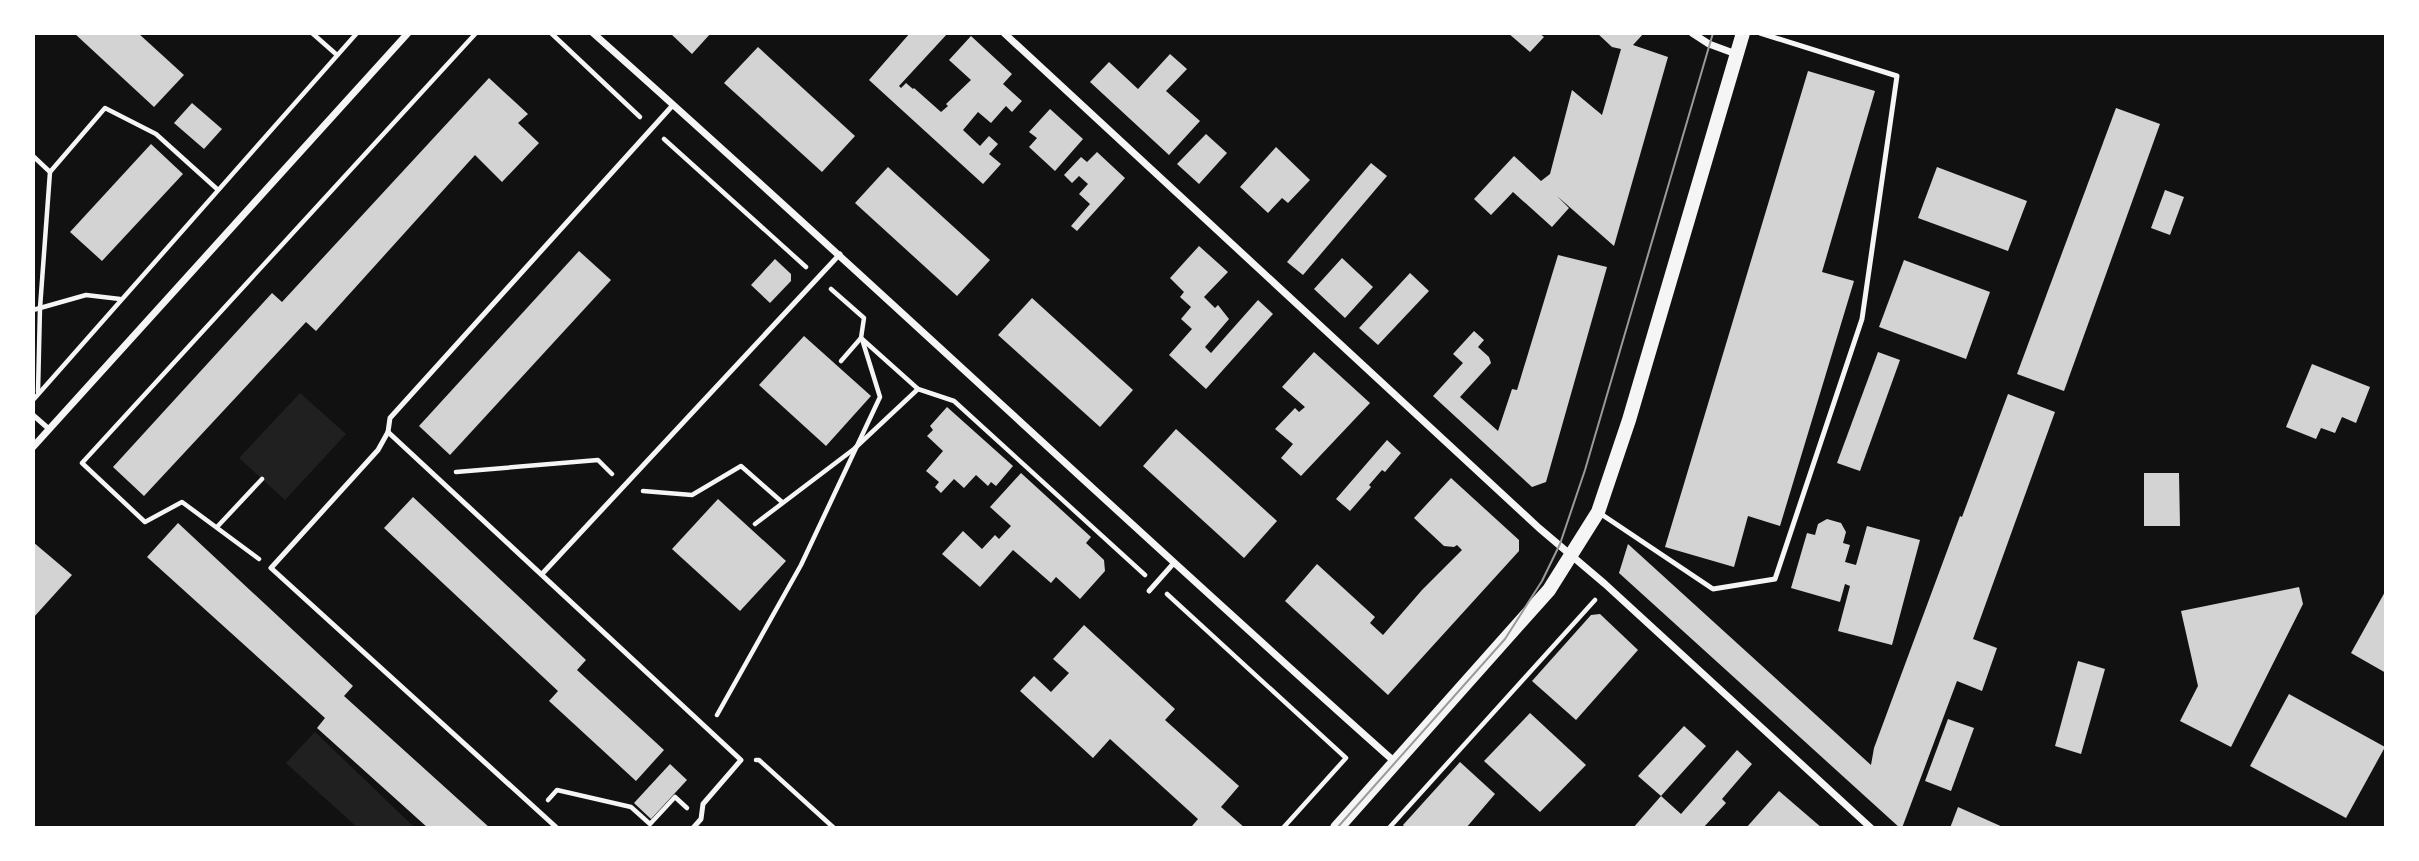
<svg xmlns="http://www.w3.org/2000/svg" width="2419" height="861" viewBox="0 0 2419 861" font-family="'PT Sans',sans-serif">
	<rect width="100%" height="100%" fill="#111"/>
	<g fill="#202020">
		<polygon points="300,393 346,434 285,500 239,458"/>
		<polygon points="315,732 415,828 358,828 286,763"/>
	</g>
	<g fill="#d3d3d3">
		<polygon points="74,33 138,33 184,75 154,107"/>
		<polygon points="670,33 711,33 692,54"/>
		<polygon points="910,33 948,33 899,86 901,88 906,83 913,89 914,88 941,112 948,106 946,104 971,80 949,60 971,36 1012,74 1003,84 1022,101 1012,112 1006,106 991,123 978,112 963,130 980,146 989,136 998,144 989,154 1001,164 983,184 869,80"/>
		<polygon points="1508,33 1539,33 1544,37 1530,52"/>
		<polygon points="1597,33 1644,33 1633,45 1668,57 1614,246 1557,196 1569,208 1552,227 1513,192 1491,215 1474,199 1514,156 1541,181 1550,174 1572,90 1602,115 1621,49 1612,47"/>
		<polygon points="758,47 855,136 822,172 724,83"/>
		<polygon points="1170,54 1187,69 1166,91 1200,121 1169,155 1090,82 1109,62 1138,89"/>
		<polygon points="1808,71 1875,91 1822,272 1854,281 1780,526 1748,516 1734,567 1665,547"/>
		<polygon points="489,78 528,114 518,123 539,143 502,182 475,155 316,331 306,322 144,496 113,467 272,293 282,302"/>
		<polygon points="192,103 222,129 204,149 174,123"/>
		<polygon points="2116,108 2160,124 2064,391 2017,374"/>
		<polygon points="1050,109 1083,139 1055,171 1029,147 1037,138 1029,132"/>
		<polygon points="1206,134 1227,153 1199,184 1177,164"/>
		<polygon points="151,144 183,174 102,261 70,232"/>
		<polygon points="1276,147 1310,180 1288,203 1282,198 1268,213 1240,187"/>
		<polygon points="1097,152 1125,178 1077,231 1071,226 1090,204 1079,194 1088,184 1079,176 1072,183 1064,175 1081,157 1087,162"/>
		<polygon points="1371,163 1387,176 1303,275 1287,262"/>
		<polygon points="888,167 990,260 957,296 855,203"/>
		<polygon points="1937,167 2027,201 2008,251 1918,218"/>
		<polygon points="2165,190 2184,197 2170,235 2151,228"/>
		<polygon points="1199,246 1228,272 1204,297 1215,308 1218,305 1229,319 1205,347 1211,353 1258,300 1273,314 1206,389 1169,355 1192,329 1181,319 1191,307 1180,297 1184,292 1170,278"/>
		<polygon points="579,251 611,280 450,455 419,426"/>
		<polygon points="1558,255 1607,267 1546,482 1532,487 1433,396 1463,363 1453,354 1474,331 1484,340 1478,347 1489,357 1491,363 1460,397 1498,431 1512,389 1517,390"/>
		<polygon points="1342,258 1373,287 1345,318 1314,289"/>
		<polygon points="775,259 791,274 791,281 770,303 751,285"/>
		<polygon points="1904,260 1990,292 1966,359 1879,327"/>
		<polygon points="1410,273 1429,291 1378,345 1359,328"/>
		<polygon points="1032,298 1133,390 1100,427 998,335"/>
		<polygon points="804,336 871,396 826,446 759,385"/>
		<polygon points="1314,352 1370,403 1301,476 1281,458 1293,444 1275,429 1295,408 1299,412 1305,407 1282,387"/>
		<polygon points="1878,352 1900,360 1860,471 1837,463"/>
		<polygon points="2312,364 2370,387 2356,423 2342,417 2335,433 2321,428 2316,439 2286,427"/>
		<polygon points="2008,394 2055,412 1973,639 1997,648 1982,691 1957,681 1902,828 1900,828 1619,573 1628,544 1871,765 1874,748 1960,516 1962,517"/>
		<polygon points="947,407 1013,466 996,486 991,482 988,486 976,475 964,488 954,479 941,493 935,487 939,482 926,471 943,451 927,436 933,430 930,426"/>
		<polygon points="1176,429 1277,521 1244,558 1143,466"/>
		<polygon points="1387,440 1401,453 1385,472 1382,470 1369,485 1371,487 1350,511 1336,499"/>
		<polygon points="1021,473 1091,537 1086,543 1104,560 1105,571 1080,599 1056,577 1051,583 1013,550 980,587 942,554 963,531 982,549 995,535 999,539 1011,526 990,507"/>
		<polygon points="2144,473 2179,473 2180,526 2144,526"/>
		<polygon points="1451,478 1519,540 1519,551 1388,695 1285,601 1317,564 1375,617 1370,623 1383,635 1422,590 1462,550 1457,545 1454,547 1444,546 1414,518"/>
		<polygon points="413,497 586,660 577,670 664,750 636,781 549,701 558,691 384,528"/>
		<polygon points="718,499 786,561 740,611 672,549"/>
		<polygon points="1827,519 1841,523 1846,532 1843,543 1850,545 1845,562 1856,565 1867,526 1920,540 1892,645 1838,631 1850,586 1845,584 1840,602 1791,588 1807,533 1815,535 1818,524"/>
		<polygon points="178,523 353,686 344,696 490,828 428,828 317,728 325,718 147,557"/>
		<polygon points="33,542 72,575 33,618"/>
		<polygon points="2299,587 2303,604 2231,747 2180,721 2198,686 2181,611"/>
		<polygon points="2386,590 2386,673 2351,653"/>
		<polygon points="1600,614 1638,650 1576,720 1532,681 1591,615"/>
		<polygon points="1084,625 1175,709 1165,720 1239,786 1221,807 1245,828 1193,828 1192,826 1198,819 1110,739 1093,758 1020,691 1034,676 1051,692 1069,673 1053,659"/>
		<polygon points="2078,661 2105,669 2081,754 2055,746"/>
		<polygon points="2289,694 2385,747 2346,818 2250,766"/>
		<polygon points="1530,713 1586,765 1540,812 1484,761"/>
		<polygon points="1948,719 1974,728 1951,791 1925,781"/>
		<polygon points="1684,726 1706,746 1661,796 1638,776"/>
		<polygon points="1737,750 1752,764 1722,799 1726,803 1703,828 1633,828 1661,796 1681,814"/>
		<polygon points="1460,762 1495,794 1466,828 1405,828 1403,825"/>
		<polygon points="670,764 687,780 651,819 634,803"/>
		<polygon points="1779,791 1822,828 1746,828"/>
		<polygon points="1958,807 2005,828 1950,828"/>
	</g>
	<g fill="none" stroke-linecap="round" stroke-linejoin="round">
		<g stroke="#f5f5f5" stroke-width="4.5">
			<polyline points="312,33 337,55"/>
			<polyline points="551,33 640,117"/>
			<polyline points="664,139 806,267"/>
			<polyline points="33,156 50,172 40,308 38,392"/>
			<polyline points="50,172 105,108 156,134 217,189"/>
			<polyline points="831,289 864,318 861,338 918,389 954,401 1145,575"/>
			<polyline points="33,310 86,295 120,299"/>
			<polyline points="841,361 861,338"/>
			<polyline points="34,399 357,33"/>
			<polyline points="456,472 598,460 612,474"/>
			<polyline points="643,491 692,495 741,466 782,502"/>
			<polyline points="755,524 854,449 918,389"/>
			<polyline points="217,527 262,479"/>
			<polyline points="259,559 182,502 145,522 82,463 476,33"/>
			<polyline points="1167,594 1346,758 1283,828"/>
			<polyline points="717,715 801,565 880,397 862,339"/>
			<polyline points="756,760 759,760 834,828"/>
			<polyline points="548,800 557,790 631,807 650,824 675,797 687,808"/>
			<polyline points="1389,828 1595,600"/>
		</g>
		<g stroke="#f5f5f5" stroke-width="5">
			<polyline points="33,415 49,429"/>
			<polyline points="388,432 390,418 673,105"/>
			<polyline points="1601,514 1713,589 1775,579 1862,319 1897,76 1760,33"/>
			<polyline points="542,574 840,254"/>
			<polyline points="1149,591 1173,564"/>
			<polyline points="557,828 271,568 378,450 388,432 741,760 703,804 701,819 693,828"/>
		</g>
		<g stroke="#f5f5f5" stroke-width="7">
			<path d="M 593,33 C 863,273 1125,522 1395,762"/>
			<polyline points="1004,33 1539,528 1605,584 1871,828"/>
			<polyline points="1692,33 1709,44 1736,54"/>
			<polyline points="33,447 408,33"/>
		</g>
		<polyline stroke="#f5f5f5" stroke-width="14" points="1337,828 1549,590 1598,512 1629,420 1743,33"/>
		<polyline stroke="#9a9a9a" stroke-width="2" points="1337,828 1505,639 1542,581 1560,544 1585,470 1713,33"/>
	</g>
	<rect width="2419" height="861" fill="none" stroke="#ffffff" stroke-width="70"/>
</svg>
